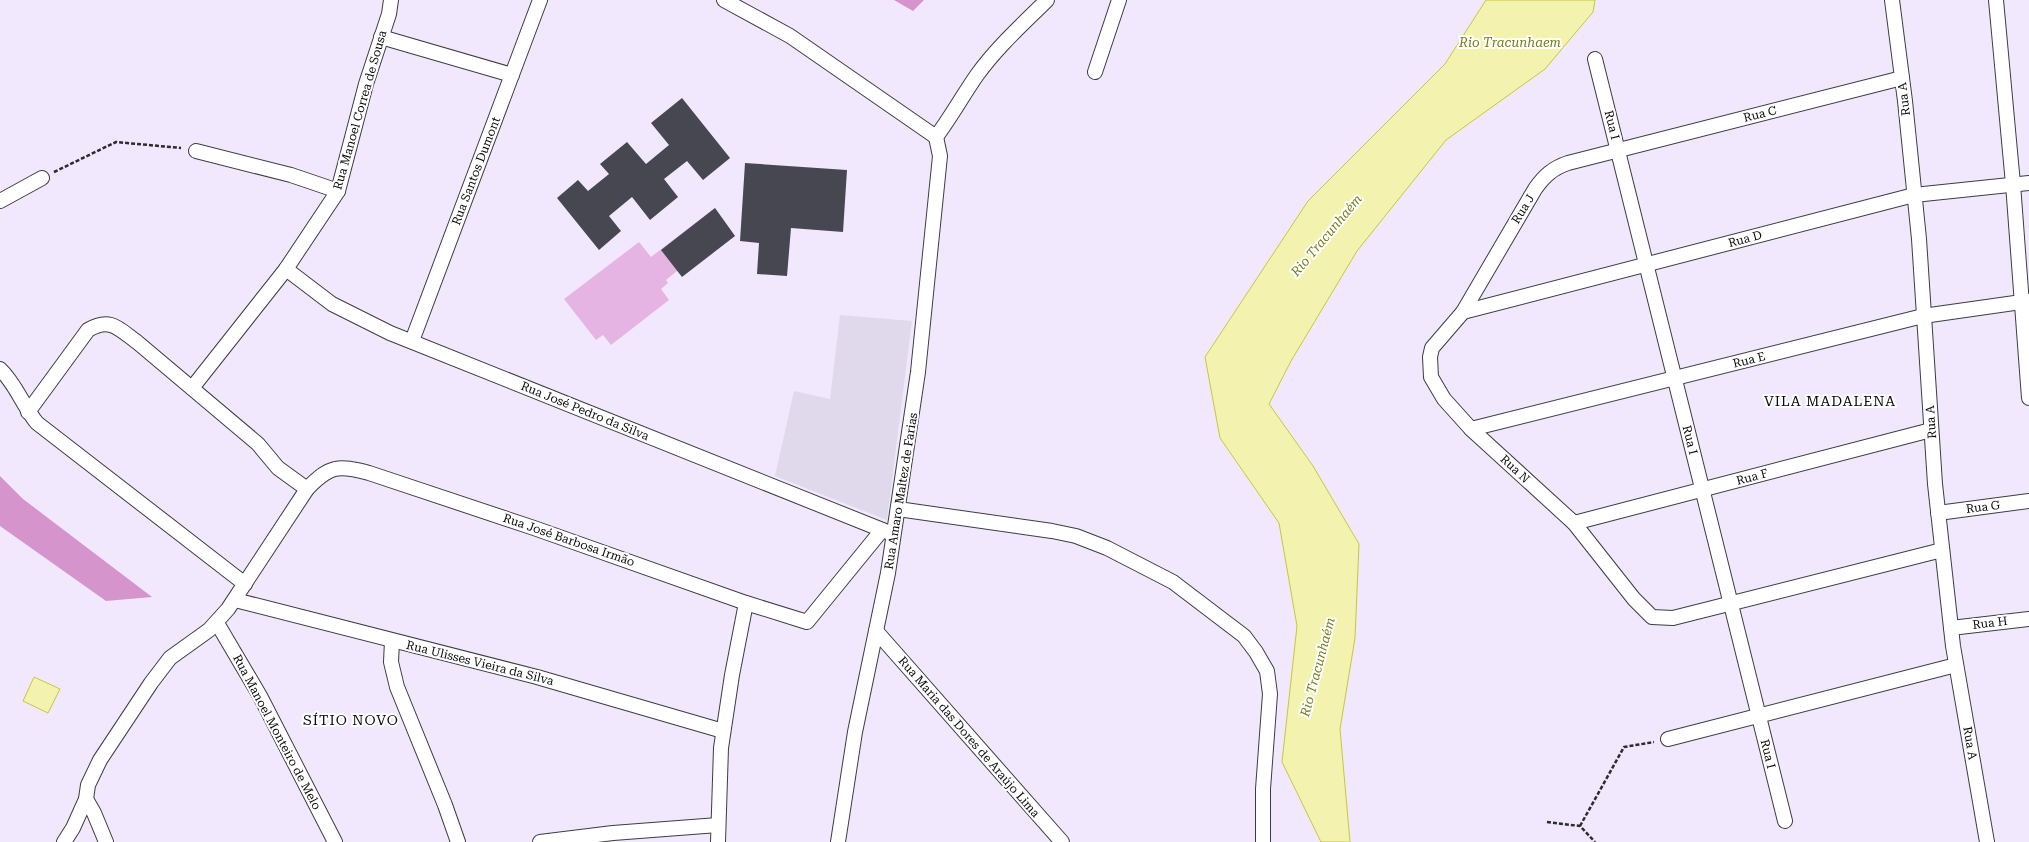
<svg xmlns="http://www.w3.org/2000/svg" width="2029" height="842" viewBox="0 0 2029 842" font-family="'Roboto Serif',serif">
	<rect width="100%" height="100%" fill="#f1e8fe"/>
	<polygon fill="#e6b4e2" points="715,208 735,236 707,257 677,271 666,280 668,283 661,289 669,300 611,345 603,335 596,340 564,299 639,242 651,257"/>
	<g fill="#d694cc">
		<polygon points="894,0 924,0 913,11"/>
		<polygon points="0,476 23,499 152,597 106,601 0,526"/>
	</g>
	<polygon fill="#e0d9ec" points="840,315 912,321 887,520 775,476 794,391 830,399"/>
	<g fill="#f3f2af" stroke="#c8c838">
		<polygon points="1486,0 1595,0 1593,12 1545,69 1446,140 1357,251 1291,361 1269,404 1313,466 1359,544 1355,638 1340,729 1350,842 1321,842 1282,762 1297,626 1279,523 1220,438 1205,357 1308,201 1445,64"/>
		<polygon points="34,677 60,689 48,713 23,701"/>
	</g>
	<g fill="#474752">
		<polygon points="682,98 730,158 703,180 687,161 664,179 678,197 650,220 632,197 609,216 621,231 599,250 557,198 578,180 588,191 609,174 600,164 627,142 646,164 669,145 651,123"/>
		<polygon points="745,163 847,170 843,232 791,228 787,276 757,274 759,243 740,241"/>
		<polygon points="715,208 735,236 682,277 661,250"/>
	</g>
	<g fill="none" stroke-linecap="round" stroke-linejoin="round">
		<defs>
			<g id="minor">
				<polyline points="724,0 790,36 936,137"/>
				<polyline points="1892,0 1905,101 1919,239 1935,484 1953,646 1987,842"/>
				<polyline points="1996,0 2013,184 2029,398"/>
				<polyline points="381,37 512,75"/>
				<polyline points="1595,59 1785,821"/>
				<polyline points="1095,72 1119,0"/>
				<path d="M 1902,78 L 1568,163 C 1553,168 1544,176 1535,189 L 1463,312 L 1432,348 L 1430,357 L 1431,377 L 1444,399 L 1471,429 L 1574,523 L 1634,599 L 1652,617 L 1673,618 L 1942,550"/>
				<path d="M 936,137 C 951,117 963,95 977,75 C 997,47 1023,24 1047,0"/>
				<polyline points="196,151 291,175 338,191"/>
				<polyline points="0,201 42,178"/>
				<polyline points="286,269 332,304 390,333 890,533"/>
				<polyline points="1463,312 1914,195 2029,183"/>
				<polyline points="412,341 540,0"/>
				<path d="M 0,369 C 16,384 23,406 37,423 L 245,584"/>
				<polyline points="192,388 286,269 338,191 366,84 389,14 391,0"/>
				<path d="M 28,412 L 88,330 C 110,317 118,328 137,342 L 258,444 L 278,468 L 307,489"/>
				<polyline points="1471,429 1923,316 2029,301"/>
				<polyline points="898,509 1052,531 1076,536 1107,548 1173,582 1244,636 1256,652 1267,671 1270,694 1263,789 1263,842"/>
				<polyline points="1938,513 2029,501"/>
				<polyline points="1574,523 1931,430"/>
				<polyline points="235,600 537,677 723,731"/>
				<polyline points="217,623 260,696 335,842"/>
				<polyline points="1951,628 2029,619"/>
				<polyline points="876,631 1062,842"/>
				<polyline points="392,641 391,662 397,687 445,805 458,842"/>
				<polyline points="1668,739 1956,665"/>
				<polyline points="86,799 94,813 106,842"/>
				<path d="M 64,842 L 73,828 L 86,799 L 88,785 L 100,760 L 151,683 L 170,658 L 209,630 L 228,609 L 307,489 C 330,465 338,465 369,473 L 534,528 L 746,603 L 807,622 L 882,530"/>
				<polyline points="540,842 613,833 718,825"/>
				<polyline points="718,842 721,748 732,675 746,603"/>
				<polyline points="838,842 855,732 888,573 918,372 940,156 936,137"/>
			</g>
		</defs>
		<use href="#minor" stroke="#3d3d3d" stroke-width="16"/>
		<g stroke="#2c2c2c" stroke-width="2.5" stroke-dasharray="4 2" stroke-linecap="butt">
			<polyline points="54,172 116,142 181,148"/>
			<polyline points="1547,822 1580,826 1595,842"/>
			<polyline points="1580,826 1624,747 1654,742"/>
		</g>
		<use href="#minor" stroke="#fff" stroke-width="14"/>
	</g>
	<g text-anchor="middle" stroke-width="4" stroke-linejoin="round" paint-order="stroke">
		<g font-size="12" fill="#0a0a0a" stroke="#fff">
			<text transform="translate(1904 99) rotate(-97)" y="4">Rua A</text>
			<text transform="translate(360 110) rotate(-74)" y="4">Rua Manoel Correa de Sousa</text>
			<text transform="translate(1760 114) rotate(-14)" y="4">Rua C</text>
			<text transform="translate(1612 125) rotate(76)" y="4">Rua I</text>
			<text transform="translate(476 171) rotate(-69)" y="4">Rua Santos Dumont</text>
			<text transform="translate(1523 209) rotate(-58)" y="4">Rua J</text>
			<text transform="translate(1745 239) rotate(-15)" y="4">Rua D</text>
			<text transform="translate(1749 360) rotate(-14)" y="4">Rua E</text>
			<text transform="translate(585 411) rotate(22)" y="4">Rua José Pedro da Silva</text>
			<text transform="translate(1931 422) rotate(-94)" y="4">Rua A</text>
			<text transform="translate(1690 440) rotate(76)" y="4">Rua I</text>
			<text transform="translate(1515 469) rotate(43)" y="4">Rua N</text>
			<text transform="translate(1752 477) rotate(-15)" y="4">Rua F</text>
			<text transform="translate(901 491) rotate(-81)" y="4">Rua Amaro Maltez de Farias</text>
			<text transform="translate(1983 507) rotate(-7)" y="4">Rua G</text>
			<text transform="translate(569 540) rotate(19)" y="4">Rua José Barbosa Irmão</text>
			<text transform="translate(1990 623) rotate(-7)" y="4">Rua H</text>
			<text transform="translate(480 663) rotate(14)" y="4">Rua Ulisses Vieira da Silva</text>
			<text transform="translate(277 732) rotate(62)" y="4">Rua Manoel Monteiro de Melo</text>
			<text transform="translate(969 737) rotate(49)" y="4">Rua Maria das Dores de Araújo Lima</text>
			<text transform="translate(1970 743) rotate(80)" y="4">Rua A</text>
			<text transform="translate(1768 754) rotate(76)" y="4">Rua I</text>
		</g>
		<g font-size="13" font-style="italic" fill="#777b17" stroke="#fff">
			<text x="1510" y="47">Rio Tracunhaem</text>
			<text transform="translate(1326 235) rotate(-50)" y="5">Rio Tracunhaém</text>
			<text transform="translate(1317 667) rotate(-75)" y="5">Rio Tracunhaém</text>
		</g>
		<g font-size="14" letter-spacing="1" fill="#0a0a0a" stroke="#fff">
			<text x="1830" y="406">VILA MADALENA</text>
			<text x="351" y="725">SÍTIO NOVO</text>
		</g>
	</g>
</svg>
